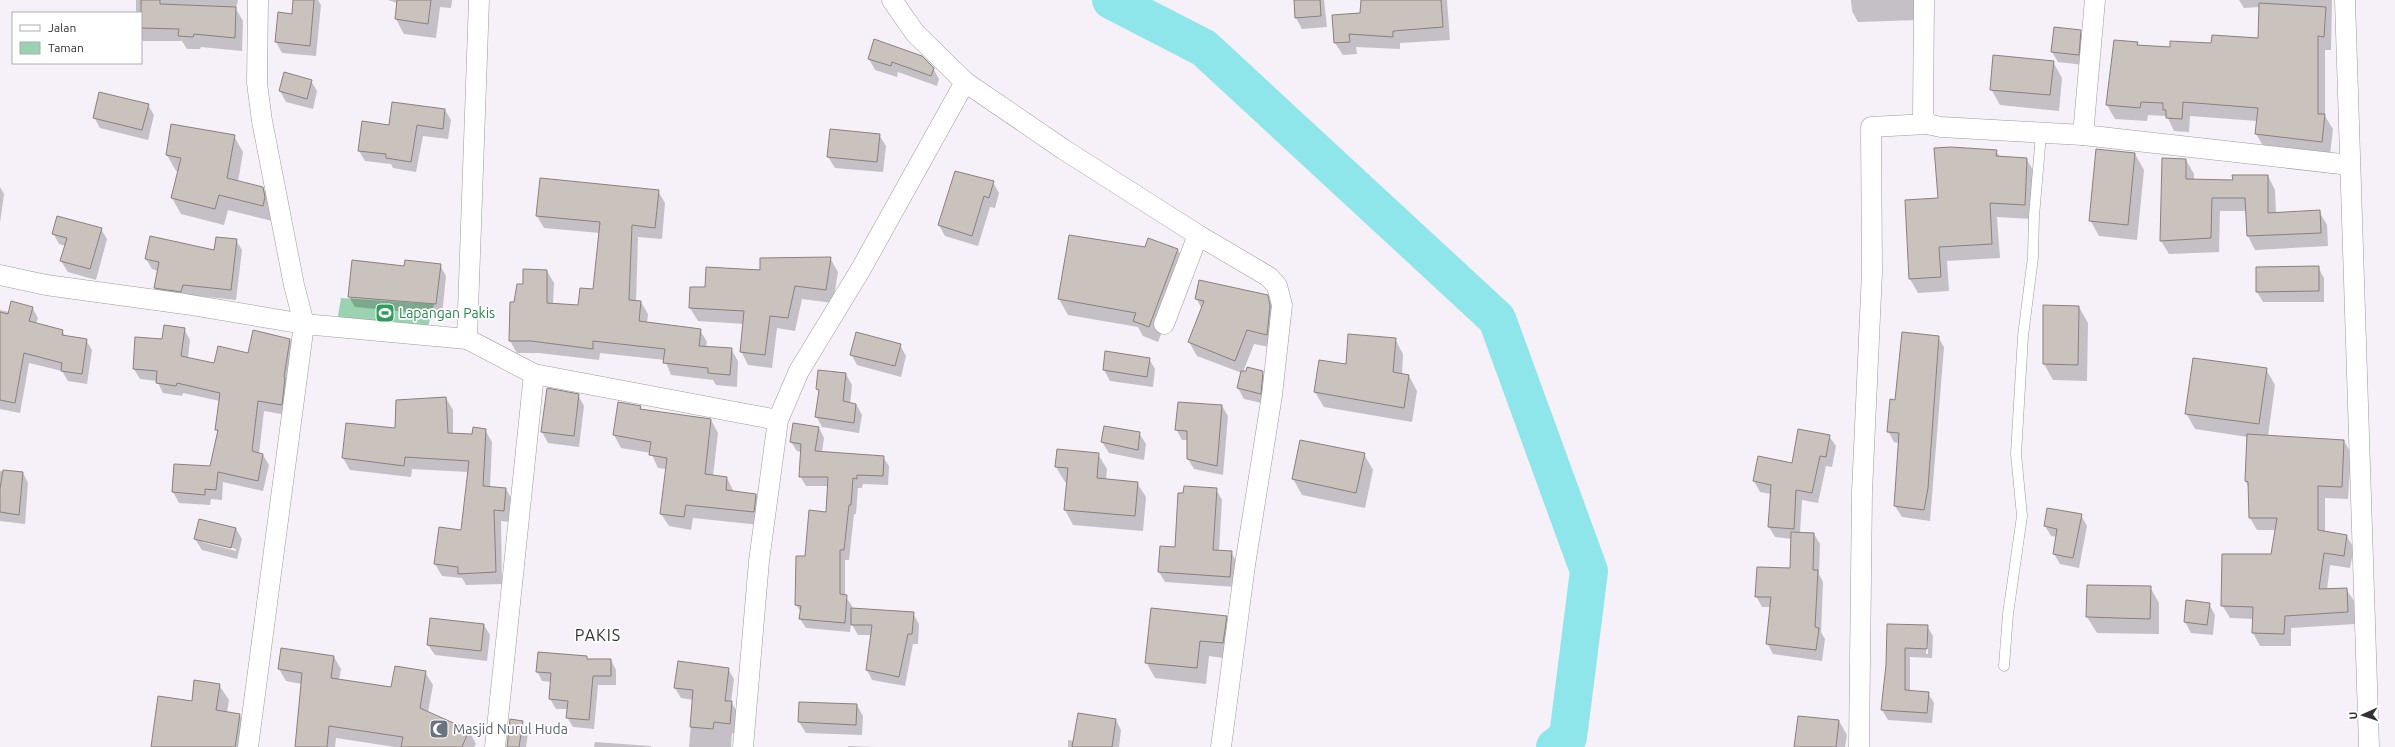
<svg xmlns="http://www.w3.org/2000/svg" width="2395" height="747" viewBox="0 0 2395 747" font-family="Ubuntu,sans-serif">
	<rect width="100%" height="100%" fill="#f6f0f8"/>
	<polygon fill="#9bd3b2" points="341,298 434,304 428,327 337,322"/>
	<g fill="#0003" fill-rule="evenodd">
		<polygon points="136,0 238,0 236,9 243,21 242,51 201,47 200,49 187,49 182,41 143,41 141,37 141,13 136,13"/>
		<polygon points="294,0 318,0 321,5 316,56 282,53 276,42 293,15"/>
		<polygon points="388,0 452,0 451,8 440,7 436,38 404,34 396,19 397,3"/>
		<polygon points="1295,0 1324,0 1327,27 1302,29 1296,18"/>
		<polygon points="1362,0 1447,0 1450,40 1400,43 1400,49 1356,47 1357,54 1343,55 1335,43 1361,14"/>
		<polygon points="1851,0 1916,0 1917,20 1858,22 1852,11"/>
		<polygon points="2239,0 2332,0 2331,50 2325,50 2325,116 2333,129 2330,155 2264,147 2256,134 2257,121 2190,116 2189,132 2174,131 2167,116 2148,115 2147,121 2115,119 2107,105 2115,41 2137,43 2139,46 2171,48 2258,39 2260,7 2244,8"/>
		<polygon points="2080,31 2086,42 2084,65 2058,62 2052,52"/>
		<polygon points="875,41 933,68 939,79 937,86 898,72 897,77 875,70 869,59"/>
		<polygon points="2053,62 2062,78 2059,111 2000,105 1991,89"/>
		<polygon points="311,81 317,91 313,109 286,102 280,91"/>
		<polygon points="148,105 154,115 148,140 100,128 94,117"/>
		<polygon points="445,110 451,120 448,139 423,136 416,172 393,168 391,164 365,161 359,151 390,126"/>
		<polygon points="879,135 886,146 883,172 835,168 828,157"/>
		<polygon points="234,136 243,152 238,182 263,188 272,204 272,221 228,210 224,225 181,214 172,198 179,171 176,171 167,155"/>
		<polygon points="1996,151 2000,157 2026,158 2034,172 2032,219 1997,217 2000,258 1947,261 1949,291 1918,293 1910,279"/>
		<polygon points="2135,154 2144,170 2137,240 2099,236 2090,220"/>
		<polygon points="2186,160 2194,174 2194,180 2234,181 2268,176 2275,190 2276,214 2319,211 2327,225 2328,246 2255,250 2248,236 2246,211 2220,211 2219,252 2169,254 2161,241"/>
		<polygon points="993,182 999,193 995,208 990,207 978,246 945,236 939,225"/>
		<polygon points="0,187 4,194 0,223"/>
		<polygon points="658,191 665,203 662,239 638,237 636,302 641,302 648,314 647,323 700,330 707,342 706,347 731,349 738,361 737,387 716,385 713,380 671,375 665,360 600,353 599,360 539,353 517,353 510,341 511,303 515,303 524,285 547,271 554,283 553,304 579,306 594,290 600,233 544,228 537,216"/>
		<polygon points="101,229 107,239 96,280 68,272 61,261 66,246 59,244 53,233"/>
		<polygon points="1070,236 1146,249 1178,250 1187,266 1158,342 1143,336 1138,327 1068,315 1059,299"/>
		<polygon points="236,240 242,250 236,300 188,295 160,298 155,288 158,271 152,269 146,259 215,252"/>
		<polygon points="830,258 838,272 833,303 802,299 795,331 777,328 772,368 748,365 741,351 744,324 698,321 690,308 691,288 706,288 761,271"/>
		<polygon points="440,265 446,276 442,315 355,307 349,297 405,267"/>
		<polygon points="2318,267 2324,278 2324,302 2263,302 2257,292"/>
		<polygon points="1267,296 1275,310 1274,348 1254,344 1243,372 1262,372 1269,383 1266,404 1244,399 1238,388 1242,373 1197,356 1189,342 1202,309 1196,298"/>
		<polygon points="2044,306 2079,307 2088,323 2087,381 2053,380 2044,364"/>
		<polygon points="32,307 38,318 36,324 62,331 66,337 86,340 92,350 87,384 68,381 62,371 29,363 20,413 0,409 0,310 9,312"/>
		<polygon points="184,329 190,340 188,358 215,365 290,340 296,351 287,415 264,411 259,454 263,455 269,465 263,491 223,482 222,500 211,499 210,505 179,503 173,492 210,467 218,433 216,429 220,401 183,393 182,396 163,393 157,381 140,379 134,369 163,340"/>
		<polygon points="1938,337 1944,347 1930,521 1902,517 1895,506 1899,443 1894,442 1888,431 1896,401"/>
		<polygon points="1395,339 1403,354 1402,375 1409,376 1417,391 1412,422 1324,407 1315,392 1320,361 1347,366"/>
		<polygon points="900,345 906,356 901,377 857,365 851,354"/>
		<polygon points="1106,352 1149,359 1155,369 1153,387 1110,381 1104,370"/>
		<polygon points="2266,369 2275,385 2268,436 2344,441 2351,453 2348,499 2325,498 2325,532 2346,535 2354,548 2350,568 2330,565 2327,590 2346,589 2354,601 2355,624 2291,628 2291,646 2260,646 2253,633 2253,619 2230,618 2222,605 2272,555 2276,530 2257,530 2250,518 2249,488 2246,481 2248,437 2195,429 2186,413"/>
		<polygon points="819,372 846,374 852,385 850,404 856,404 862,415 859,433 822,427 816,416 820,394 817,389"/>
		<polygon points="578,395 584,406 579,447 548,443 542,432"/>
		<polygon points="446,398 453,410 453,434 473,435 485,430 492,442 490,487 506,489 513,501 510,522 501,521 502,584 466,585 462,578 442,576 435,564 462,531 468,472 412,469 411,477 350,470 343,458 347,424 396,429"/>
		<polygon points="619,403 640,407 642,410 711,420 718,433 713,476 727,478 734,492 756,494 763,507 761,525 693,518 691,530 669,526 661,514 667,469 658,468 651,453 621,448 614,435"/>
		<polygon points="1222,406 1228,416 1223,475 1194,469 1188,459 1187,440 1182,440 1176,429"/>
		<polygon points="819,428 824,438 822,452 883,457 889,466 888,485 863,484 862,488 858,488 856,514 854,514 849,560 845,560 845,596 852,606 852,609 913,613 919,624 918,644 913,644 905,686 872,680 867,670 871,635 858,635 851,623 850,632 806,628 800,619 801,613 796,604 806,557 827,513 828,486 806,486 800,476 802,452 797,451 791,442"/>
		<polygon points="1139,433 1146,444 1144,460 1109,453 1102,442"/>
		<polygon points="1829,436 1836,446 1832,467 1826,466 1818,503 1802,500 1800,533 1814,534 1820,544 1819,574 1823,582 1821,632 1825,639 1822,661 1773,654 1767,643 1771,607 1762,607 1756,596 1791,569 1792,539 1775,537 1769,527 1771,494 1760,492 1754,481 1759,457 1793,464"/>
		<polygon points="1098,454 1107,469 1106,480 1137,483 1146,497 1143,531 1073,525 1065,510 1067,482 1065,482 1056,467"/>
		<polygon points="1364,454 1373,470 1365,508 1302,495 1293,479"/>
		<polygon points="0,471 23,473 28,483 25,524 0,521"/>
		<polygon points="1216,489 1222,500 1219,551 1231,552 1237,563 1236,587 1165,582 1159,572"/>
		<polygon points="2081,515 2087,526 2079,568 2060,564 2054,554 2057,537 2051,536 2045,526"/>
		<path d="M 236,529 L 242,539 L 237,559 L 202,550 L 195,539 ZM 202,540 L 236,549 L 236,551 L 202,542 Z"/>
		<polygon points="2088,586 2150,587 2159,603 2159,634 2097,633 2087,617"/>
		<polygon points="2209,604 2215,615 2213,635 2191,633 2185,622"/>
		<polygon points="1226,617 1235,633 1232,659 1209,656 1206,684 1155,678 1146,662"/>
		<polygon points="484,625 490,635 487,661 435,655 428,645"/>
		<path d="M 1888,625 L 1927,626 L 1933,636 L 1932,658 L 1910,657 L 1910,692 L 1928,693 L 1934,703 L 1932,723 L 1888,720 L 1882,710 L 1887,665 ZM 1926,635 L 1928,635 L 1928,654 L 1926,654 Z"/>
		<polygon points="334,657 341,669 339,680 392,688 425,672 433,685 428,712 469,731 476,744 474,747 395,747 336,738 335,747 296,747 302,684 286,681 279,669"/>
		<polygon points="586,657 588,660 611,660 616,670 616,685 598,685 594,729 573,727 567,717 568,709 556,709 550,699 552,682 542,681 537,671"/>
		<polygon points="728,669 734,679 731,702 738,713 736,734 732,733 731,747 689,747 693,700 681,698 675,688"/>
		<polygon points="219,685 229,700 227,713 239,714 249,730 246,747 153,747 192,702"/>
		<polygon points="857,705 863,716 862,735 806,733 799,722"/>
		<polygon points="1116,720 1121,730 1119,747 1068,747 1068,740 1074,741"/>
		<polygon points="1839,721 1847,735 1845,747 1795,747"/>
		<polygon points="522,722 528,733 526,747 508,747"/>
		<polygon points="595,742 651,746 651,747 594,747"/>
		<polygon points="848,746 875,747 848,747"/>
	</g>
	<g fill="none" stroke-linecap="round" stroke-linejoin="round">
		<polyline stroke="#8ee6eb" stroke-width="38" points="1111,0 1204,48 1497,319 1589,571 1568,737 1555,747"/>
	</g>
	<g fill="#cac2bd" stroke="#89817d">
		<polygon points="141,0 160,0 160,4 236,7 235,38 194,34 193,37 178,36 179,29 141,28"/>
		<polygon points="293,0 314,0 310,46 275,42 278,12 292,14"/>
		<polygon points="397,0 431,0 428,24 395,19"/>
		<polygon points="1294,0 1320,0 1321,16 1295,18"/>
		<polygon points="1361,0 1441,0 1443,27 1393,31 1393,37 1349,34 1350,42 1334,43 1332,15 1360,13"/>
		<polygon points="2259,3 2326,7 2324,37 2318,36 2318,114 2325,114 2322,142 2255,134 2258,108 2183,102 2182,119 2166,118 2166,110 2163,110 2163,103 2141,102 2140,108 2106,105 2114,40 2138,42 2137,45 2170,47 2170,41 2211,43 2212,35 2258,38"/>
		<polygon points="2054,27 2081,30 2079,55 2051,52"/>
		<polygon points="874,39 922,56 934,68 931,76 892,62 891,66 868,59"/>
		<polygon points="1993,55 2054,61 2050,95 1990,90"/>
		<polygon points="284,72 312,80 307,99 279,91"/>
		<polygon points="99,92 149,104 142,130 93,118"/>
		<polygon points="392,102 445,109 443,129 417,125 411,162 386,158 386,154 358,151 362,121 389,125"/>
		<polygon points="171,124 235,135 227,178 263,187 265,197 263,206 219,195 215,209 171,198 181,158 166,155"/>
		<polygon points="830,129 880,134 877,162 827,157"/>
		<polygon points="1951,147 1997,150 1996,156 2027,158 2025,205 1990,203 1992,244 1939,247 1941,277 1909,279 1905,200 1938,198 1934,148"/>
		<polygon points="2096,149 2135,153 2128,225 2089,221"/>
		<polygon points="2162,158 2186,159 2186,179 2233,180 2232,175 2268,175 2268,213 2320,210 2321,233 2247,236 2245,198 2212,198 2211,238 2160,241"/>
		<polygon points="955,171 994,181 989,198 984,196 972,236 938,225"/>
		<polygon points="540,178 659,190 655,228 632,225 629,300 641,301 639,321 701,329 699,346 732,348 730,375 708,373 708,368 663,363 665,349 593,341 593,349 531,341 509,341 510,302 514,302 517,284 523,284 523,269 547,270 547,303 578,305 580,288 593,289 600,222 536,216"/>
		<polygon points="57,216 102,228 90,269 60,261 67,238 52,234"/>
		<polygon points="1069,235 1145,247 1148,238 1178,249 1149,327 1133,321 1136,313 1058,299"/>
		<polygon points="150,236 214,250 216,237 237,239 231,290 183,285 181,292 154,288 159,262 145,259"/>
		<polygon points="831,257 826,290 795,286 788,318 770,316 765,355 740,352 744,311 689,308 690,287 705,287 706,267 760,270 760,258"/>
		<polygon points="352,260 404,266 405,260 441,264 436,304 348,297"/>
		<polygon points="2319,266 2319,291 2256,292 2256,267"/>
		<polygon points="1199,280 1268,295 1270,306 1267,335 1247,330 1235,361 1188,342 1204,301 1195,299"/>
		<polygon points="11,301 33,307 29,321 63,330 62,335 87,339 82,374 61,371 62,363 24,353 15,403 0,400 0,312 8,314"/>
		<polygon points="2043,305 2079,306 2078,365 2043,364"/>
		<polygon points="164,325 185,328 181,356 214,363 218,346 248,353 253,330 290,339 284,377 285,378 282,405 258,401 252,451 263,454 258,481 218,472 216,490 205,489 205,495 172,492 174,464 210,466 218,430 215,430 220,393 177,383 176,386 156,383 157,371 133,369 135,337 162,339"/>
		<polygon points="856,332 901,344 895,366 850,355"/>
		<polygon points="1902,332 1939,336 1928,488 1924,510 1894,506 1899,433 1887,432 1890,399 1895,400"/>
		<polygon points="1348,334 1396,338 1393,372 1409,375 1404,408 1314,392 1319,360 1346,364"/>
		<polygon points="1105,351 1150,358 1147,377 1103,370"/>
		<polygon points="2193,358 2267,368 2259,424 2185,414"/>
		<polygon points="1247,367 1263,371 1261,394 1237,388 1241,371 1246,371"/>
		<polygon points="818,370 846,373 843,401 856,404 854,423 815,417 819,390 816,389"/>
		<polygon points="547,388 579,394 574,436 541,432"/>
		<polygon points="446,397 448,433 472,434 473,427 486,429 483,486 506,488 504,511 494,510 496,572 458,574 458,567 434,564 439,527 461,530 469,461 405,457 404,466 342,458 346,423 395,428 396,400"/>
		<polygon points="618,402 641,406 640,409 711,419 705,474 727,477 726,490 756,494 754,512 686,505 684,517 660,514 667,458 649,455 651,442 613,435"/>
		<polygon points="1178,402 1222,405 1217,466 1187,459 1187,431 1175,430"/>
		<polygon points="793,423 819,427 815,451 884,456 883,476 857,475 857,479 853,478 851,505 849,505 844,550 840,550 840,594 847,595 845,623 799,619 801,606 795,605 796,556 805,556 809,510 826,512 828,477 799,477 801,444 790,442"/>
		<polygon points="1104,426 1140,432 1138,450 1101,442"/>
		<polygon points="1798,429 1830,435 1826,457 1820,456 1812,493 1796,490 1794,529 1768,527 1771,485 1753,481 1758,456 1792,463"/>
		<polygon points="2247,434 2344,440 2342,487 2318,486 2318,530 2347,535 2344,556 2324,553 2319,589 2347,588 2348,612 2285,616 2284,634 2252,633 2253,607 2221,606 2222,554 2271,554 2277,518 2249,518 2248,482 2245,481"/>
		<polygon points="1300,440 1365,453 1356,493 1292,479"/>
		<polygon points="1057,449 1099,453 1097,478 1138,482 1135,516 1064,510 1068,468 1055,467"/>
		<polygon points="3,470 23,472 19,515 0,512 0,489"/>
		<polygon points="1184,486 1217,488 1213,550 1232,551 1230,577 1158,572 1160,546 1175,547 1178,493 1183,493"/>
		<polygon points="2047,508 2082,514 2073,558 2053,554 2057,529 2044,526"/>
		<polygon points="199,519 236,528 231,548 194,539"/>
		<polygon points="1791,532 1814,533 1813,570 1818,570 1815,627 1819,628 1816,650 1766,644 1771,597 1755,597 1757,567 1790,568"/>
		<polygon points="2087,585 2151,586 2150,619 2086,617"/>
		<polygon points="2186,600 2210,603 2207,625 2184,622"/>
		<polygon points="851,608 914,612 912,634 908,634 899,677 866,670 872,625 851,625"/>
		<polygon points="1151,608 1227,616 1223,643 1200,641 1197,668 1145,663"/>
		<polygon points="430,618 484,624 481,651 427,645"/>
		<polygon points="1887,624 1928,625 1927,649 1905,648 1905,690 1929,692 1927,713 1881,710 1886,665"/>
		<polygon points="281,648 334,656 331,678 391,687 395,666 426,671 420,708 469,730 462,747 401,747 403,737 329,726 327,747 295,747 302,673 278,669"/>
		<polygon points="538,652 587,656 587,659 611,659 611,676 593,676 589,720 566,718 568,701 549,699 551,673 536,672"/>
		<polygon points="678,661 729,668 725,701 732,701 730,724 714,722 713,729 690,727 693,690 674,688"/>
		<polygon points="194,680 220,684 216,710 240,714 235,747 151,747 158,696 192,701"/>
		<polygon points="799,702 857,704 856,725 798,722"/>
		<polygon points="1078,713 1116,719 1112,747 1072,747"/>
		<polygon points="1798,716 1839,720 1836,747 1794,747"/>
		<polygon points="510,719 523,721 519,747 507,747"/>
	</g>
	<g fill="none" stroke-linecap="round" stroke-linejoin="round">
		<defs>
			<polyline id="service" points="2004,666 2008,614 2022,516 2016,454 2023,336 2033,257 2034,216 2041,134"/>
			<g id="minor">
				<polyline points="892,0 915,33 965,82 1063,149 1198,235 1269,277 1277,286 1282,305 1272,395 1245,565 1221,747"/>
				<polyline points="1924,0 1923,115 1927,124"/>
				<polyline points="2345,0 2369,747"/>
				<polyline points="2083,135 2095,0"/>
				<polyline points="0,275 46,285 185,304 304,324 467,339 534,374 778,420"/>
				<polyline points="1164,324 1198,235"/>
				<polyline points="467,339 479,0"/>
				<polyline points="248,747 304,324 294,285 262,121 257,83 258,0"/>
				<polyline points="495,747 534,374"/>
				<polyline points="743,747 759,561 778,420 799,371 861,269 965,82"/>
				<polyline points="1859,747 1862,492 1872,272 1871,127 1927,124 1941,127 2083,135 2350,165"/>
			</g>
		</defs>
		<use href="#service" stroke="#9f99a0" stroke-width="11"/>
		<use href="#minor" stroke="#9f99a0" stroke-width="21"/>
		<use href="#service" stroke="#fff" stroke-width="10"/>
		<use href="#minor" stroke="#fff" stroke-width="20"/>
	</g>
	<defs>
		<symbol id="stadium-square" viewBox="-11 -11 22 22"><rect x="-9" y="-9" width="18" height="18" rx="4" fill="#2e9e5b" stroke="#fff"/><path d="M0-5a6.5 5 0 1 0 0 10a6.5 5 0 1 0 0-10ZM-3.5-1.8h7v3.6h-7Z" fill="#fff"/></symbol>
		<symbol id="mosque-square" viewBox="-11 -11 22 22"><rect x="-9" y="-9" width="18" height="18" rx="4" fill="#6b7280" stroke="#fff"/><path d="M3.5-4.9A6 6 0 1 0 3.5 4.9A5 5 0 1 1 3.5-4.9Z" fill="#fff"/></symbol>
	</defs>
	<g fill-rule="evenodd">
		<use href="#stadium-square" x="374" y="302" width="22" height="22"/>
		<use href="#mosque-square" x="428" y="718" width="22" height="22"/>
	</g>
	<g text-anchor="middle" stroke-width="3.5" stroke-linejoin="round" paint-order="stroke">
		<g font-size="14" fill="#27864d" stroke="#fff" text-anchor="start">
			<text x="399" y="318">Lapangan Pakis</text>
		</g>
		<g font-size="14" fill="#5b616d" stroke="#fff" text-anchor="start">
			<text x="453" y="734">Masjid Nurul Huda</text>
		</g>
		<g font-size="16" letter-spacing="1" fill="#333133" stroke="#fff">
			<text x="598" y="641">PAKIS</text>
		</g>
	</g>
	<rect x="12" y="12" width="130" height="52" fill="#ffffff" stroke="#adadad"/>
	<rect x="20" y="25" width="20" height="6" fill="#ffffff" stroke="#adadad"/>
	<text x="48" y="32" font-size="12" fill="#333133">Jalan</text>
	<rect x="20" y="42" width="20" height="12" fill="#9bd3b2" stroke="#adadad"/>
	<text x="48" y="52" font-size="12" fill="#333133">Taman</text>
	<g transform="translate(2363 715) rotate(267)" stroke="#ffffff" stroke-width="3" paint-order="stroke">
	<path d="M0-3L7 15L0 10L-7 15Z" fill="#333133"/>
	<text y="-6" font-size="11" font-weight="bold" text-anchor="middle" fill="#333133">U</text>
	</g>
</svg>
